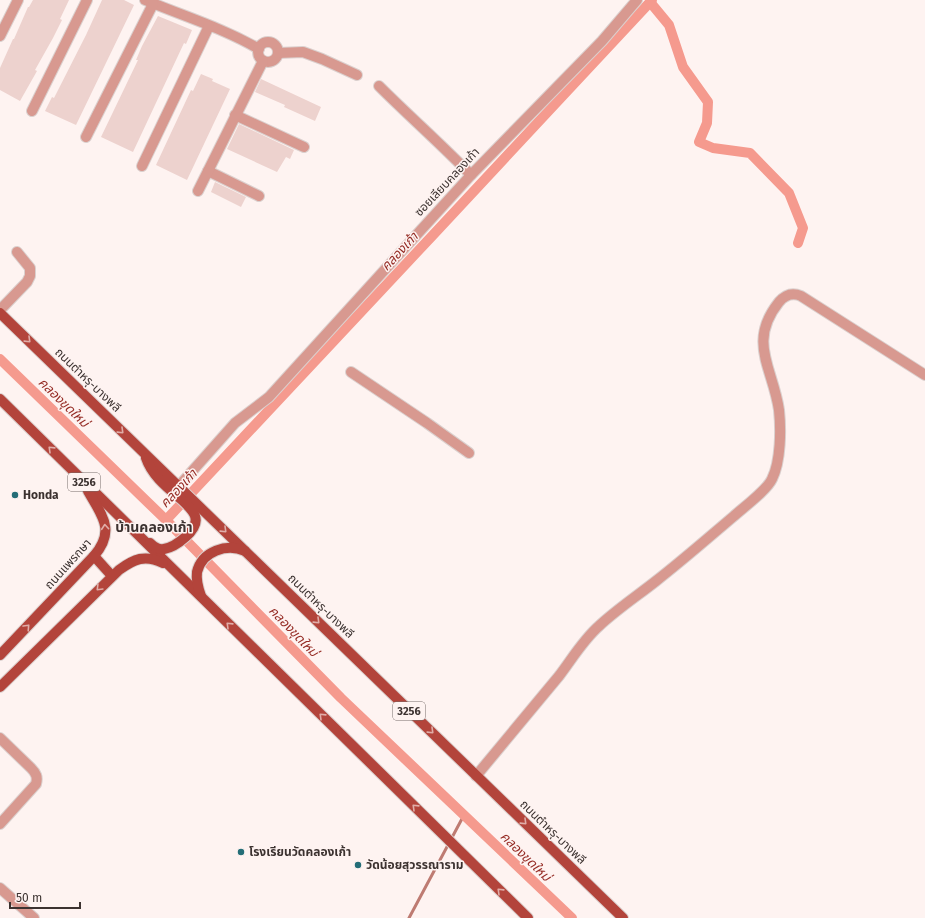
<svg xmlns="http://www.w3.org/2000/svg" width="925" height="918" viewBox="0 0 925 918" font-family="'Fira Sans','Noto Sans Thai',sans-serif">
	<rect width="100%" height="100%" fill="#fef3f1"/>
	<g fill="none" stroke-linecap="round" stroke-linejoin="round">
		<polyline stroke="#be7b72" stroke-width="3" points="409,918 464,815"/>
		<g stroke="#f59a8e" stroke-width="10">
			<polyline points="650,2 669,25 683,67 708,102 707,123 699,142 713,148 750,153 789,193 803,228 798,243"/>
			<polyline points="0,359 166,520 341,698 572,918"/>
			<polyline points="166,520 433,235 652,0"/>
		</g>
	</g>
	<g fill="#edd2ce">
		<polygon points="33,0 69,0 60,19 62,20 53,38 35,70 37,71 20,101 0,90 0,68 13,39 14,39 28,7 29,7"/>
		<polygon points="102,0 124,0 134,5 76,125 45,111 52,97 54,98 86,35"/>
		<polygon points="158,16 192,30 186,44 184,43 133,152 101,137 138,60 136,60 142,46"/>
		<polygon points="201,74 213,79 212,81 230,89 187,180 156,165 191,90 193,91"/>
		<polygon points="261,79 321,107 315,121 284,107 285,105 255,92"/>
		<polygon points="239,124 294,150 290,159 286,157 277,172 227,149"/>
		<polygon points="215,182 246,197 241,207 211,192"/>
	</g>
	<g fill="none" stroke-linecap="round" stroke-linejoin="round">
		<defs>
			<g id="minor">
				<path d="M 145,0 C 183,16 223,28 259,49"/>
				<polyline points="0,36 18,0"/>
				<circle cx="268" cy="52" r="10"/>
				<polyline points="278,53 303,52 322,59 357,75"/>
				<path d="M 379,86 C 409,116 441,144 471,175"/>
				<polyline points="32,111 87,0"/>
				<polyline points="235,115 304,147"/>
				<polyline points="86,137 153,4"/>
				<polyline points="142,166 209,26"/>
				<polyline points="208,171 259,196"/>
				<polyline points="198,191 263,61"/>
				<polyline points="0,310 27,282 30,276 30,268 17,252"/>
				<polyline points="351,372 427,423 469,453"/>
				<polyline points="179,486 235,423 269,397 471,175 602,41 637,0"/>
				<path d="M 0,738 L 31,768 C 36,773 38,777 36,784 L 0,824"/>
				<path d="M 476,776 C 504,742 532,709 559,676 C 572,659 583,640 599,626 C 616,610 637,596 656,581 C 683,560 708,538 734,516 C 744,507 767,490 772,479 C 781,461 781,429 779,410 C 773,368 747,342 779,302 C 785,295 792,292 801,296 L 925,375"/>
				<polyline points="0,888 34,918"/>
			</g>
			<g id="major">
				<polyline points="0,313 623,918"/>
				<polyline points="0,399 528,918"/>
				<path d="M 146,458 C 152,476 168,488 182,500 C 187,505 193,510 195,516 C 200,530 175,547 164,549 C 159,550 154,547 150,543"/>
				<polyline points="94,556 112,576"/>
				<path d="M 201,596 C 198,588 196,580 197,572 C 202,551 227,543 245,551"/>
				<path d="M 0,655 L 94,556 C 116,530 102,516 88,491"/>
				<path d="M 0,687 L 119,570 C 134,559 145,554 163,563"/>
			</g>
		</defs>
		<use href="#minor" stroke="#dbd0ce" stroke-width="12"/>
		<use href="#major" stroke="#dbd0ce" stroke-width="12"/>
		<use href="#minor" stroke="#d89990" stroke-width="10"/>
		<use href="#major" stroke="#b3443b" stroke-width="10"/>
	</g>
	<defs><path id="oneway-chevron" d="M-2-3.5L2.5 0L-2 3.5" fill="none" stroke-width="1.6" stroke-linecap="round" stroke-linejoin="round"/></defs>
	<g stroke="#e0ada8">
		<use href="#oneway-chevron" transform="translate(28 340) rotate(44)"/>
		<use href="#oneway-chevron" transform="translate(121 431) rotate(44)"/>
		<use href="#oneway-chevron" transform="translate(51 449) rotate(-136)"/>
		<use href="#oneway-chevron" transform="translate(105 527) rotate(-95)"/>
		<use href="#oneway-chevron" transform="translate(224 530) rotate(44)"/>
		<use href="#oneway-chevron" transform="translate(99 588) rotate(135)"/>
		<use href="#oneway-chevron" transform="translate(317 621) rotate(44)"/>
		<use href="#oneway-chevron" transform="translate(229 625) rotate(-136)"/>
		<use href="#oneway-chevron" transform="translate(27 627) rotate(-47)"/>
		<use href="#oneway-chevron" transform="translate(322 716) rotate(-136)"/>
		<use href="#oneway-chevron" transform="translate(431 731) rotate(44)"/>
		<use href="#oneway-chevron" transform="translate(415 807) rotate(-136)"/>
		<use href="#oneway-chevron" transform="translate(524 822) rotate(44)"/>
		<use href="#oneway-chevron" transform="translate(500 891) rotate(-136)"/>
	</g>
	<g fill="#246d77" stroke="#fef3f1" stroke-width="1.5">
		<circle cx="15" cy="495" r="4"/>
		<circle cx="241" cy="852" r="4"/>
		<circle cx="358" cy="865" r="4"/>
	</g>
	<g text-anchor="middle" stroke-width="3" stroke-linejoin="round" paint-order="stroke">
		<g fill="#fef3f1" stroke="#766c6a" stroke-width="1">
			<rect x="68" y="473" width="32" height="18" rx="3"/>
			<rect x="393" y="702" width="32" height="18" rx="3"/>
		</g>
		<g font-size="11" font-weight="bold" fill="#3c3230">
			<text x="84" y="486">3256</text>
			<text x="409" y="715">3256</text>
		</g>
		<g font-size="12" fill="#3c3230" stroke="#fef3f1">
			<text transform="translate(447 182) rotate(-47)" y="4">ซอยเลียบคลองเก้า</text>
			<text transform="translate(88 380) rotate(44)" y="4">ถนนตำหรุ-บางพลี</text>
			<text transform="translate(68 564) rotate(-48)" y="4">ถนนแพรกษา</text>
			<text transform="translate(321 606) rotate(44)" y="4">ถนนตำหรุ-บางพลี</text>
			<text transform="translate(553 832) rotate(44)" y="4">ถนนตำหรุ-บางพลี</text>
		</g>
		<g font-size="12" font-weight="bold" fill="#3c3230" stroke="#fef3f1" text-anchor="start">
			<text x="23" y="499">Honda</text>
			<text x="249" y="856">โรงเรียนวัดคลองเก้า</text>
			<text x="366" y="869">วัดน้อยสุวรรณาราม</text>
		</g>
		<g font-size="13" font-style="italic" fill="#952c25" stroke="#fef3f1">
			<text transform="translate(399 251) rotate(-47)" y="5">คลองเก้า</text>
			<text transform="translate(64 402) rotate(44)" y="5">คลองขุดใหม่</text>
			<text transform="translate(178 488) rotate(-47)" y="5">คลองเก้า</text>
			<text transform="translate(294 631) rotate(46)" y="5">คลองขุดใหม่</text>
			<text transform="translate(526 856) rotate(44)" y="5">คลองขุดใหม่</text>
		</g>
		<g font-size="14" font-weight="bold" fill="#3c3230" stroke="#fef3f1">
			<text x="154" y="532">บ้านคลองเก้า</text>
		</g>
	</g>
	<path d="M10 902v6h70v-6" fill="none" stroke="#3c3230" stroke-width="2"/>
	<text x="16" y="902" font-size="12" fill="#3c3230" stroke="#fef3f1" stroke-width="3" paint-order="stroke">50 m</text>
</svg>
